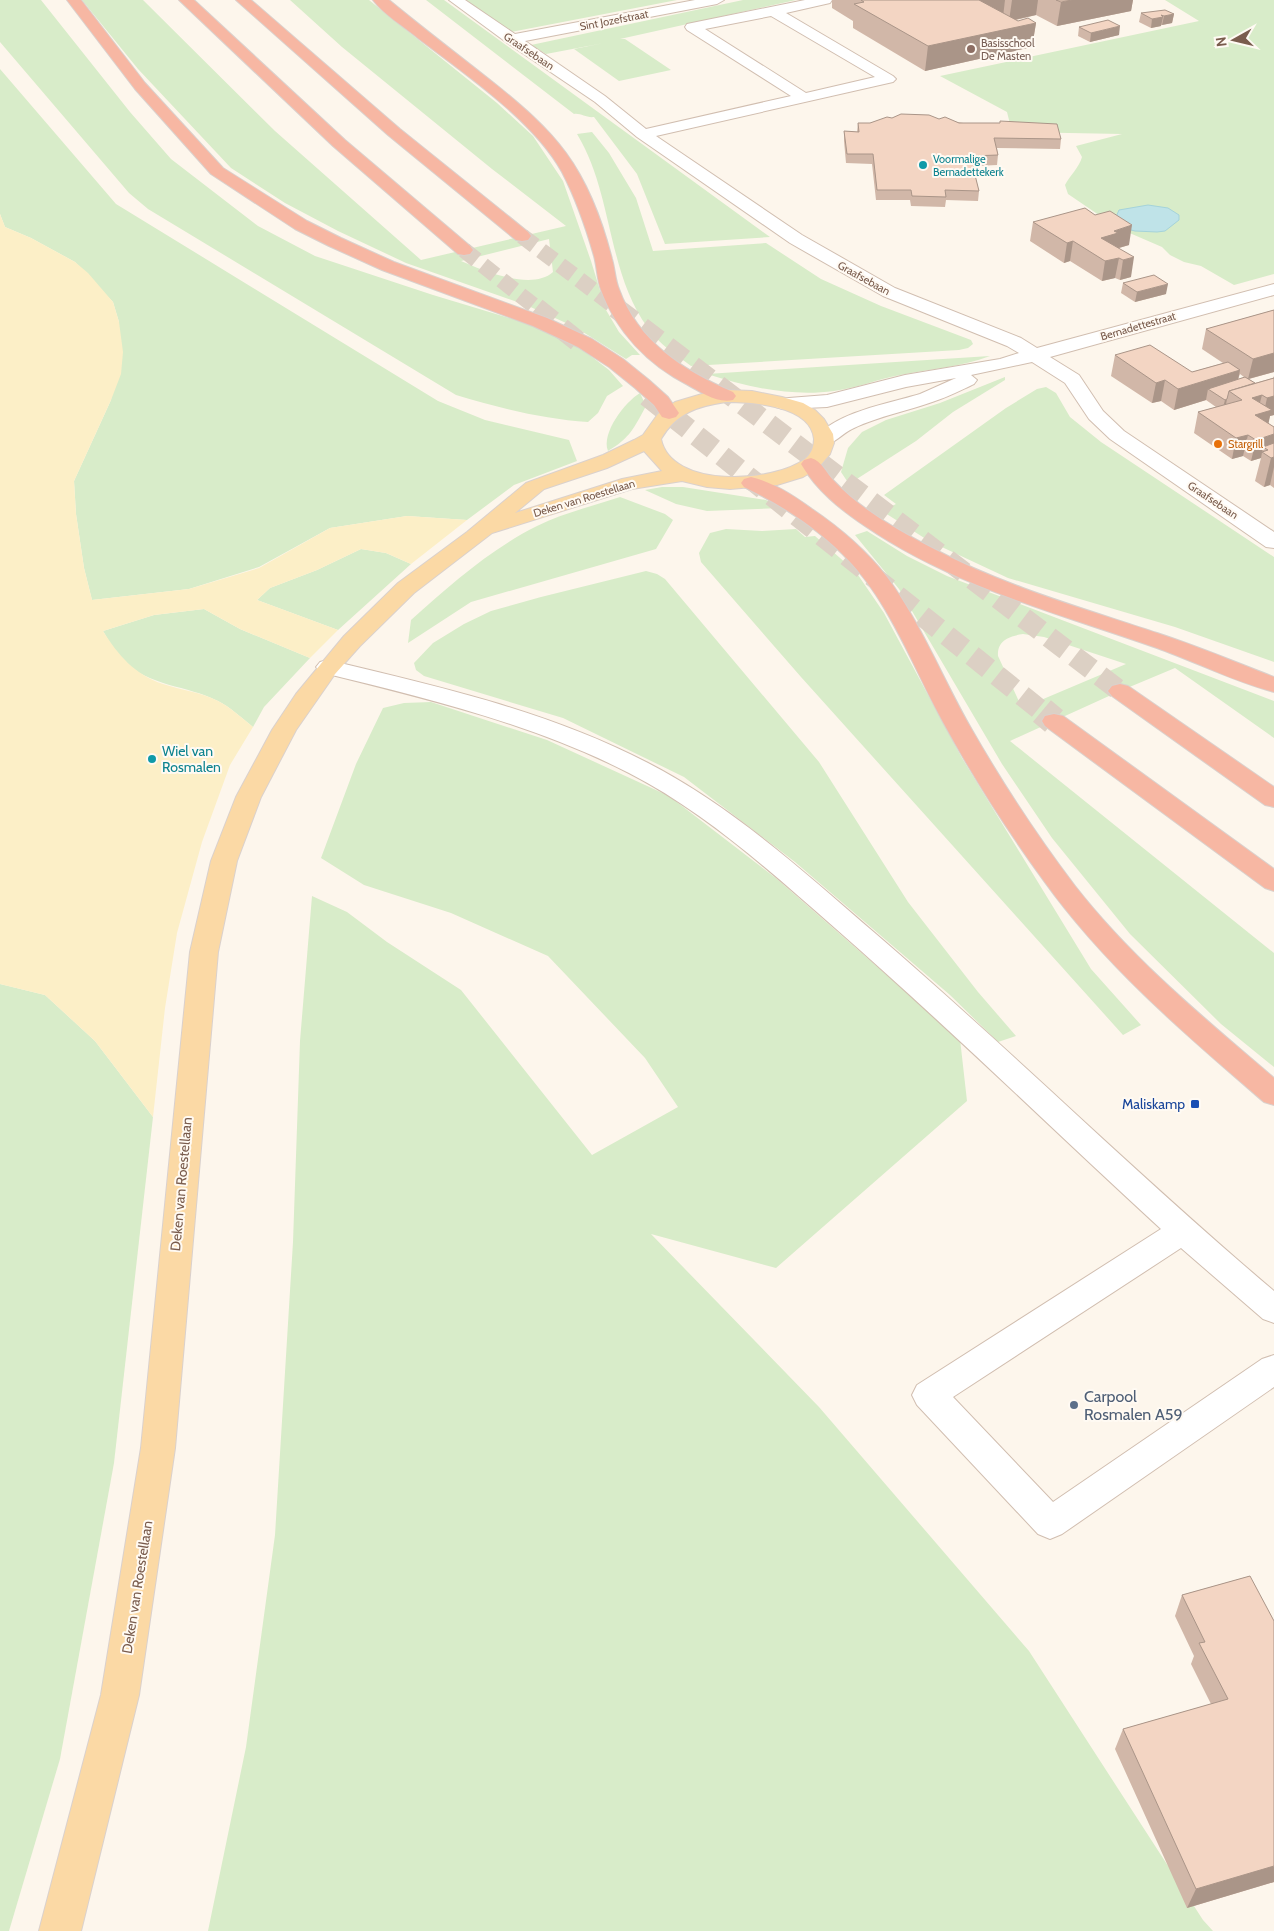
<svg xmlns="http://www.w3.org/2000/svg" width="1274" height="1931" viewBox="0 0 1274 1931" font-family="Cabin,sans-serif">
	<rect width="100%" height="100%" fill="#fdf6ec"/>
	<g fill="#d8ecc9" fill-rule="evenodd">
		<path d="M 0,0 L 41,0 L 130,112 L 171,159 L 258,226 L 315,256 L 433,295 L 536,326 L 583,350 L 609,370 L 623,386 L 607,396 L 598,413 L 588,422 C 543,419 499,408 456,395 L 148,209 L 129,193 L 0,42 Z"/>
		<path d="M 82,0 L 143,0 L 275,131 L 421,260 L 566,226 L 492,169 L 342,47 L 290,0 L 369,0 L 497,103 L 533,136 L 563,181 L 591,261 L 606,310 L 619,332 L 640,355 L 632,355 L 626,359 L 575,327 L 526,305 L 406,263 L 338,231 L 285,203 L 231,168 L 138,69 ZM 549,239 L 553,272 C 532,291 484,271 461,261 Z"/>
		<path d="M 426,0 L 444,0 L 770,237 L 665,244 L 637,174 L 594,117 C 586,118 581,113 574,114 Z"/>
		<polygon points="466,0 677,0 511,32"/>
		<polygon points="743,0 796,0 620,39 625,39 671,70 619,81 574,49 604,43 546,54 531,45"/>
		<path d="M 1165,0 L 1274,0 L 1274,274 L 1234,285 L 1201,266 L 1184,262 L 1170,255 L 1162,247 L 1118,228 L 1068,194 L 1065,185 C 1070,175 1079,168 1082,157 L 1076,146 L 1122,134 L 1012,132 L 1007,112 L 940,76 L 1199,21 Z"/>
		<polygon points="0,69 116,204 438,401 485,420 569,440 577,461 514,485 467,520 407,516 330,528 259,567 189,589 92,600 84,568 76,514 74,481 111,400 119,322 113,302 75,262 31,238 5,227 0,214"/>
		<path d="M 592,132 L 609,153 L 636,198 L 653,251 L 766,243 L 821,279 L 881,306 L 971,340 L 973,344 L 968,348 L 959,350 L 691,366 C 676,355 659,344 648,328 C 607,273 613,193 577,134 Z"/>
		<path d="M 990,356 C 961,367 930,369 900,375 C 878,379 857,388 834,391 C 791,397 747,387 707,374 Z"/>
		<polygon points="1005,377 1005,380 953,412 916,441 849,484 841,472 848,448 862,432 886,420 940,403"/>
		<polygon points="1046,387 1056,393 1070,417 1101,442 1274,557 1274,662 1175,627 1008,578 929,541 882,511 896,504 884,495 1006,408 1037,389"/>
		<path d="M 640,393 L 646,406 C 634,428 630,438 608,451 C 601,433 625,402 640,393 Z"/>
		<polygon points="662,487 683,487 766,500 782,508 707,511 676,504 645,490"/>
		<path d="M 620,497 L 665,514 L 673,520 L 656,549 L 471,602 L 408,643 L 411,620 C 450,585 489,550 537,526 C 563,513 593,506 620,497 Z"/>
		<polygon points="726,529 762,531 796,529 805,537 815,536 856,572 884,613 962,758 1091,969 1141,1025 1123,1035 801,677 701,562 699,553 710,533"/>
		<path d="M 867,531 L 907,556 L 947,576 L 1274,701 L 1274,738 L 1175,668 L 1120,691 L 1010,741 L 1274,953 L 1274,1067 L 1221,1024 L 1130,934 L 1052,838 L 1002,764 L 899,589 L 855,535 ZM 1023,634 L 1044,637 L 1126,664 L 1022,708 L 998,656 C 997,640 1010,636 1023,634 Z"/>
		<polygon points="361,549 386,553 411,564 338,630 257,600 270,588 317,570"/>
		<polygon points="646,571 657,574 665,579 819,762 908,902 978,992 1016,1036 998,1042 950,995 795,862 684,777 563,718 424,676 416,670 414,663 433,643 464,624 491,611 541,597"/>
		<path d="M 204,609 L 240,629 L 310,658 L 264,707 L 253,727 C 242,718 230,707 218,701 C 187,685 149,687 123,660 C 115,652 109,641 103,631 L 154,615 Z"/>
		<polygon points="431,702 547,740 669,796 777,879 960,1039 967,1101 776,1268 651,1234 819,1407 1029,1651 1203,1920 1213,1931 208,1931 246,1747 275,1535 293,1242 300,1041 312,896 347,912 387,942 461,990 592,1155 678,1107 645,1058 548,956 451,913 364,885 321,858 356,764 383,708 404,703"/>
		<polygon points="0,984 45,995 95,1041 153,1117 114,1463 60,1759 9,1931 0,1931"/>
	</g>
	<path fill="#fcefc7" d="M 0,214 L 5,227 L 31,238 L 75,262 L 88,273 L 113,302 L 119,322 L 123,352 L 121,374 L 111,400 L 74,481 L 76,514 L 84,568 L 92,600 L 189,589 L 259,568 L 330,528 L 407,516 L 467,520 L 411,564 L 386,553 L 361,549 L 317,570 L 270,588 L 257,600 L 338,630 L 310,658 L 240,629 L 204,609 L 154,615 L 103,631 C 118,655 135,675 163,684 C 181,690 201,692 218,701 C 230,707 242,718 253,727 L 230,765 L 202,842 L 177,933 L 165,1008 L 153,1117 L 95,1041 L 45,995 L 0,984 Z"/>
	<polygon fill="#bfe3e8" stroke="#a5d3da" points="1148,205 1168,208 1179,215 1179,220 1165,231 1157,232 1135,231 1127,229 1116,217 1119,210"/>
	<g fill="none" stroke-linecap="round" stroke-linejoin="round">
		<g stroke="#dcd0c4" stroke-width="16" stroke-dasharray="16 8" stroke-linecap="butt">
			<polyline points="522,236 618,309"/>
			<polyline points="464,250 538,309"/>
		</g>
		<g stroke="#dcd0c4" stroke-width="21" stroke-dasharray="21 11" stroke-linecap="butt">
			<polyline points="536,308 580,343"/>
			<polyline points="616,308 1120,691"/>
			<polyline points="647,396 1044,713"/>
		</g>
		<polyline stroke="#dcd0c4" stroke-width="28" stroke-dasharray="28 14" stroke-linecap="butt" points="1042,711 1054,721"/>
		<defs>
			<g id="minor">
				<path d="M 449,0 L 465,0 L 515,34 L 695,0 L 724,0 L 717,4 L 525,41 L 605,96 L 646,129 L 791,96 L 687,30 L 685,27 L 687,24 L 805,0 L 832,0 L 830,3 L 786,13 L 893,76 L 896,79 L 893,82 L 656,136 L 802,235 L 895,288 L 1021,338 L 1037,348 L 1274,284 L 1274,295 L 1050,357 L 1079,375 L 1103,411 L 1124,431 L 1274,532 L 1274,548 L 1266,547 L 1110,439 L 1089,419 L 1065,383 L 1032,362 L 971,375 L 977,380 L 974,384 C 961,390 948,397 935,401 C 908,411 879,416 854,428 C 840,434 833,448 817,444 L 814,440 C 834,412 888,404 920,394 C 932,389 944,383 956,378 L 906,387 L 827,407 L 783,409 L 776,407 L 773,403 L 776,399 L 827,395 L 905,375 L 1000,359 L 1019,353 L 1007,346 L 883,296 L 790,243 L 637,137 L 595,102 L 506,42 ZM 771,16 L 875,77 L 806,93 L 705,29 Z"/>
				<path d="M 328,660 C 437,686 548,711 648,763 C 733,807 804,872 876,934 C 1011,1050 1138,1176 1274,1291 L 1274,1323 L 1263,1319 L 1181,1248 L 953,1397 L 1053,1502 L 1262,1359 L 1274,1355 L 1274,1387 L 1062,1534 L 1050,1539 L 1038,1534 L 917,1405 L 912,1395 L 917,1385 L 1161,1229 C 1052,1129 946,1025 835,928 C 770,871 705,812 629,773 C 531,723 425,698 320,672 L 316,667 L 320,662 Z"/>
			</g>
			<path id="major" d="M 726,390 L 752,391 L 782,397 L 803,403 L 815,410 L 824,419 L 833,434 L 834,443 L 830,454 L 818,468 L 803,477 L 777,485 L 730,489 L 707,487 L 682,481 L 632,489 L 492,533 L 414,593 L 360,646 L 335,674 L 296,730 L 261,797 L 237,861 L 218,952 L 175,1448 L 139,1695 L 81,1931 L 39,1931 L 101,1695 L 141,1448 L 190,952 L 211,861 L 236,797 L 272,730 L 296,694 L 344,636 L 398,583 L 467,532 L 526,483 L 603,455 L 634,440 L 643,435 L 658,414 L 675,402 L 702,394 ZM 726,402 C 751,402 811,405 814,439 C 814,447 811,454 805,459 C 773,483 671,489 661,439 C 676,413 698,406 726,402 ZM 644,451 L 662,471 L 622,479 L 515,513 L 544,489 L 607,468 Z"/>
			<g id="highway">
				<polygon points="67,0 81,0 145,83 223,168 307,221 341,238 394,262 547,318 592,339 623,359 649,380 668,397 679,413 676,417 669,419 662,417 654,405 635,388 609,367 578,347 533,326 382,270 329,246 295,229 211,174 135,89"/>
				<polygon points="179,0 194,0 345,140 470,246 473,250 470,254 464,255 458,254 333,146"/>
				<polygon points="236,0 251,0 400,129 528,232 531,236 528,240 522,241 516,240 388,135"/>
				<path d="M 373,0 L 389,0 C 424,29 460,56 495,84 C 521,105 546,126 566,153 C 588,183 603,223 612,259 C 615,269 615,279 619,289 C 638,342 684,371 733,392 L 736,396 L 733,400 C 718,404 701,392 688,385 C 648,365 616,331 601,290 C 597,279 597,267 594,256 C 586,228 576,199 562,172 C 534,121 465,74 419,39 C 405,27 384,15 373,0 Z"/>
				<path d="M 811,458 C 822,461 826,473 834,481 C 861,510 899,531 934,549 C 1004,586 1082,608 1157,633 C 1197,646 1235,662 1274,677 L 1274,692 C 1235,682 1196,662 1157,648 C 1058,613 954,587 865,526 C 840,509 817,491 801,464 L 804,460 Z"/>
				<path d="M 751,477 C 773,482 794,496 812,509 C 840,528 866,550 887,577 C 921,623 943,680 972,730 C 1003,784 1037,836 1075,886 C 1132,959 1204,1018 1274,1078 L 1274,1105 L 1264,1102 C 1185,1034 1105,966 1044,881 C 1007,830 973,777 943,722 C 920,680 902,634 876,595 C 845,547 795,511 744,487 L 741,483 L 744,479 Z"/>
				<polygon points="1120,684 1128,686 1274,787 1274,807 1265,805 1112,696 1108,691 1112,686"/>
				<polygon points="1054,714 1063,716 1274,869 1274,891 1265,888 1045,726 1042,721 1045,716"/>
			</g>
		</defs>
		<use href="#minor" stroke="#d1beb0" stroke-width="2"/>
		<use href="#major" stroke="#dad1cd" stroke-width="2"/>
		<use href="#highway" stroke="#dad1cd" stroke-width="2"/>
		<use href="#minor" fill="#fff" fill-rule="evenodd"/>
		<use href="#major" fill="#fbd9a5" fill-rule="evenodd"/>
		<use href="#highway" fill="#f7b7a3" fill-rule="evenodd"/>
	</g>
	<g fill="#d1b7a8" fill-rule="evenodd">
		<polygon points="832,0 1133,0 1131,11 1057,26 1036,15 1016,20 1018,21 1036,23 1032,47 925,71 853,28 853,21 832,8"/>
		<polygon points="1141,13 1174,14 1172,23 1162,25 1161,25 1161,26 1151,28 1139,22"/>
		<polygon points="1079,27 1119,35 1090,42 1078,36"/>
		<polygon points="892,118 939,119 1061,139 1060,149 997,148 998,155 997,165 976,166 975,176 979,191 978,201 946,200 945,207 911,206 910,200 876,200 872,164 846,163 844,141 844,131 857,132 858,123 870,123"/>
		<polygon points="1033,222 1129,245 1119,248 1131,277 1120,280 1115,278 1102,281 1070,261 1064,263 1030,241"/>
		<polygon points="1123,283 1166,294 1135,302 1121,293"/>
		<path d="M 1274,310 L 1274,372 L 1249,379 L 1255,383 L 1273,378 L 1274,376 L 1274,415 L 1270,416 L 1268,423 L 1274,427 L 1274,488 L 1270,485 L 1264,487 L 1255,481 L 1261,458 L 1251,461 L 1243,456 L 1232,459 L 1194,433 L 1198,412 L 1216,407 L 1206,400 L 1174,410 L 1161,401 L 1152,403 L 1111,376 L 1115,355 L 1192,372 L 1223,363 L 1202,349 L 1206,329 ZM 1240,374 L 1244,377 L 1238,379 Z"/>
		<polygon points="1250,1576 1274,1882 1187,1908 1115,1749 1123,1729 1211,1704 1191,1664 1194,1656 1175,1616 1182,1595"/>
	</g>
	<g fill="#aa9588" fill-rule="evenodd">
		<polygon points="978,0 1005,0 1003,17"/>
		<polygon points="1012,0 1038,0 1036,15 1009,21"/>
		<polygon points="1072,0 1133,0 1131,11 1057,26 1061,2"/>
		<polygon points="1174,14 1172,23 1162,25 1164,16"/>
		<polygon points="1163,17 1161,26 1151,28 1152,19"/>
		<polygon points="1036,23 1032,47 925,71 928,46"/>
		<polygon points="1120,26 1119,35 1090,42 1091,33"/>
		<polygon points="1132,225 1129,245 1115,249 1101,238 1114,231"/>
		<polygon points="1073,241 1070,261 1064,263 1067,243"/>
		<polygon points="1134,257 1131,277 1120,280 1123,260"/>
		<polygon points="1119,258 1115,278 1102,281 1105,261"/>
		<polygon points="1168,284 1166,294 1135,302 1137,292"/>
		<polygon points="1274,353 1274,372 1248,379 1253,359"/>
		<polygon points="1240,370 1236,391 1229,391 1208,389 1206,400 1174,410 1178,389"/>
		<polygon points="1165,380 1161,401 1152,403 1156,383"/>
		<path d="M 1272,387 L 1274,396 L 1274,415 L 1270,416 L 1267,431 L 1242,400 ZM 1262,395 L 1267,398 L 1264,412 L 1257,414 Z"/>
		<polygon points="1227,399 1225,410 1222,411 1225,400"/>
		<polygon points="1274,434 1274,454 1263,447 1261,458 1251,461 1256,440"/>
		<polygon points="1248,435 1243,456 1232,459 1236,438"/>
		<polygon points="1274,457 1274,467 1270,485 1264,487 1271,458"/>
		<polygon points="1274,1866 1274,1882 1187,1908 1196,1889"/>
	</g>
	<g fill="#f3d5c3" stroke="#aa9588">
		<polygon points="861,0 979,0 1018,21 1028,18 1036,23 928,46 854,4 864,2"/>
		<polygon points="1056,0 1072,0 1061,2"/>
		<polygon points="1165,10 1174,14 1164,16 1161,15 1163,17 1152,19 1141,13"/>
		<polygon points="1108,20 1120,26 1091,33 1079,27"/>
		<polygon points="901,114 929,115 939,119 945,117 959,123 1000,123 1000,121 1057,124 1061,139 994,138 998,155 971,156 973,165 976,165 976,167 973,167 979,191 945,190 946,197 912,196 911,190 877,190 873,154 847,154 844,131 859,132 858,123 870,123 887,117 892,118"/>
		<polygon points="1085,208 1095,215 1110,211 1132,225 1114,231 1118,233 1101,238 1134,257 1123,260 1119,258 1105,261 1073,241 1067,243 1033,222"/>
		<polygon points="1154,275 1168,284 1137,292 1123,283"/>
		<polygon points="1274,310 1274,353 1253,359 1206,329"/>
		<polygon points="1150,345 1192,372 1228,362 1240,370 1178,389 1165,380 1156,383 1115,355"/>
		<polygon points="1245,377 1255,383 1229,391 1227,399 1225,400 1208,389"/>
		<polygon points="1274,378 1274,396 1267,398 1262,395 1252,398 1272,410 1255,415 1274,427 1274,434 1256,440 1248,435 1236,438 1198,412 1242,400 1229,391"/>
		<polygon points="1274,443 1274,457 1271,458 1262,452 1268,450 1263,447"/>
		<polygon points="1250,1576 1274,1621 1274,1866 1196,1889 1123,1729 1228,1699 1199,1643 1205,1642 1182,1595"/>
	</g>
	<circle fill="#8d6e63" stroke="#fffaf3" stroke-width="2" cx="971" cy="49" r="5"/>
	<g fill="#0f9aa8" stroke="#fffaf3" stroke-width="2">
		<circle cx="923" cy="165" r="5"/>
		<circle cx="152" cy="759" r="5"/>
	</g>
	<circle fill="#e8710a" stroke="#fffaf3" stroke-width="2" cx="1218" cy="444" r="5"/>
	<rect fill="#1a4fb4" stroke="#fffaf3" stroke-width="2" x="1190" y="1099" width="10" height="10" rx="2.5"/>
	<circle fill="#5c6f8a" stroke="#fffaf3" stroke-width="2" cx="1074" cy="1405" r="5"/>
	<g text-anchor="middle" stroke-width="4" stroke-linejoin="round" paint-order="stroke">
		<g font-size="11" fill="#7a5c4d" stroke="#fffaf3">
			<text transform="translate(614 20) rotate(-11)" y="4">Sint Jozefstraat</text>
			<text transform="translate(529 51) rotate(34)" y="4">Graafsebaan</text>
			<text transform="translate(864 278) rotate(29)" y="4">Graafsebaan</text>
			<text transform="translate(1138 326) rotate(-16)" y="4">Bernadettestraat</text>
			<text transform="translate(584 498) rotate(-17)" y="4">Deken van Roestellaan</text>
			<text transform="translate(1213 500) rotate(34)" y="4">Graafsebaan</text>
		</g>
		<g font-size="11" fill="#785e54" stroke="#fffaf3" text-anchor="start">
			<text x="981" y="47">Basisschool<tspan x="981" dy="13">De Masten</tspan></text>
		</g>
		<g font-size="11" fill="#0d838f" stroke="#fffaf3" text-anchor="start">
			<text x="933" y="163">Voormalige<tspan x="933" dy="13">Bernadettekerk</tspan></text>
		</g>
		<g font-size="11" fill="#c56008" stroke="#fffaf3" text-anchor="start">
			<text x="1228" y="448">Stargrill</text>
		</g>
		<g font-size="14" fill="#0d838f" stroke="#fffaf3" text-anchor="start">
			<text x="162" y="756">Wiel van<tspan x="162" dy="16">Rosmalen</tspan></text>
		</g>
		<g font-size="14" fill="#164399" stroke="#fffaf3" text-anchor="end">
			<text x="1185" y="1109">Maliskamp</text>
		</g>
		<g font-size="14" fill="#7a5c4d" stroke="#fffaf3">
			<text transform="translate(181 1184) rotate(-85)" y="5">Deken van Roestellaan</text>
			<text transform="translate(137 1587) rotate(-81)" y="5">Deken van Roestellaan</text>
		</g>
		<g font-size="16" fill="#4e5e75" stroke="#fffaf3" text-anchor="start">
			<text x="1084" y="1402">Carpool<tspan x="1084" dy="18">Rosmalen A59</tspan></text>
		</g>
	</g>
	<g transform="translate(1234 40) rotate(262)" stroke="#fffaf3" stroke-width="4" paint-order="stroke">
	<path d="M0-4L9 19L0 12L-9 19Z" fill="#7a5c4d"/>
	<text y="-8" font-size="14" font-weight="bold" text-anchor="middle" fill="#7a5c4d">N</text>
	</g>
</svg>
